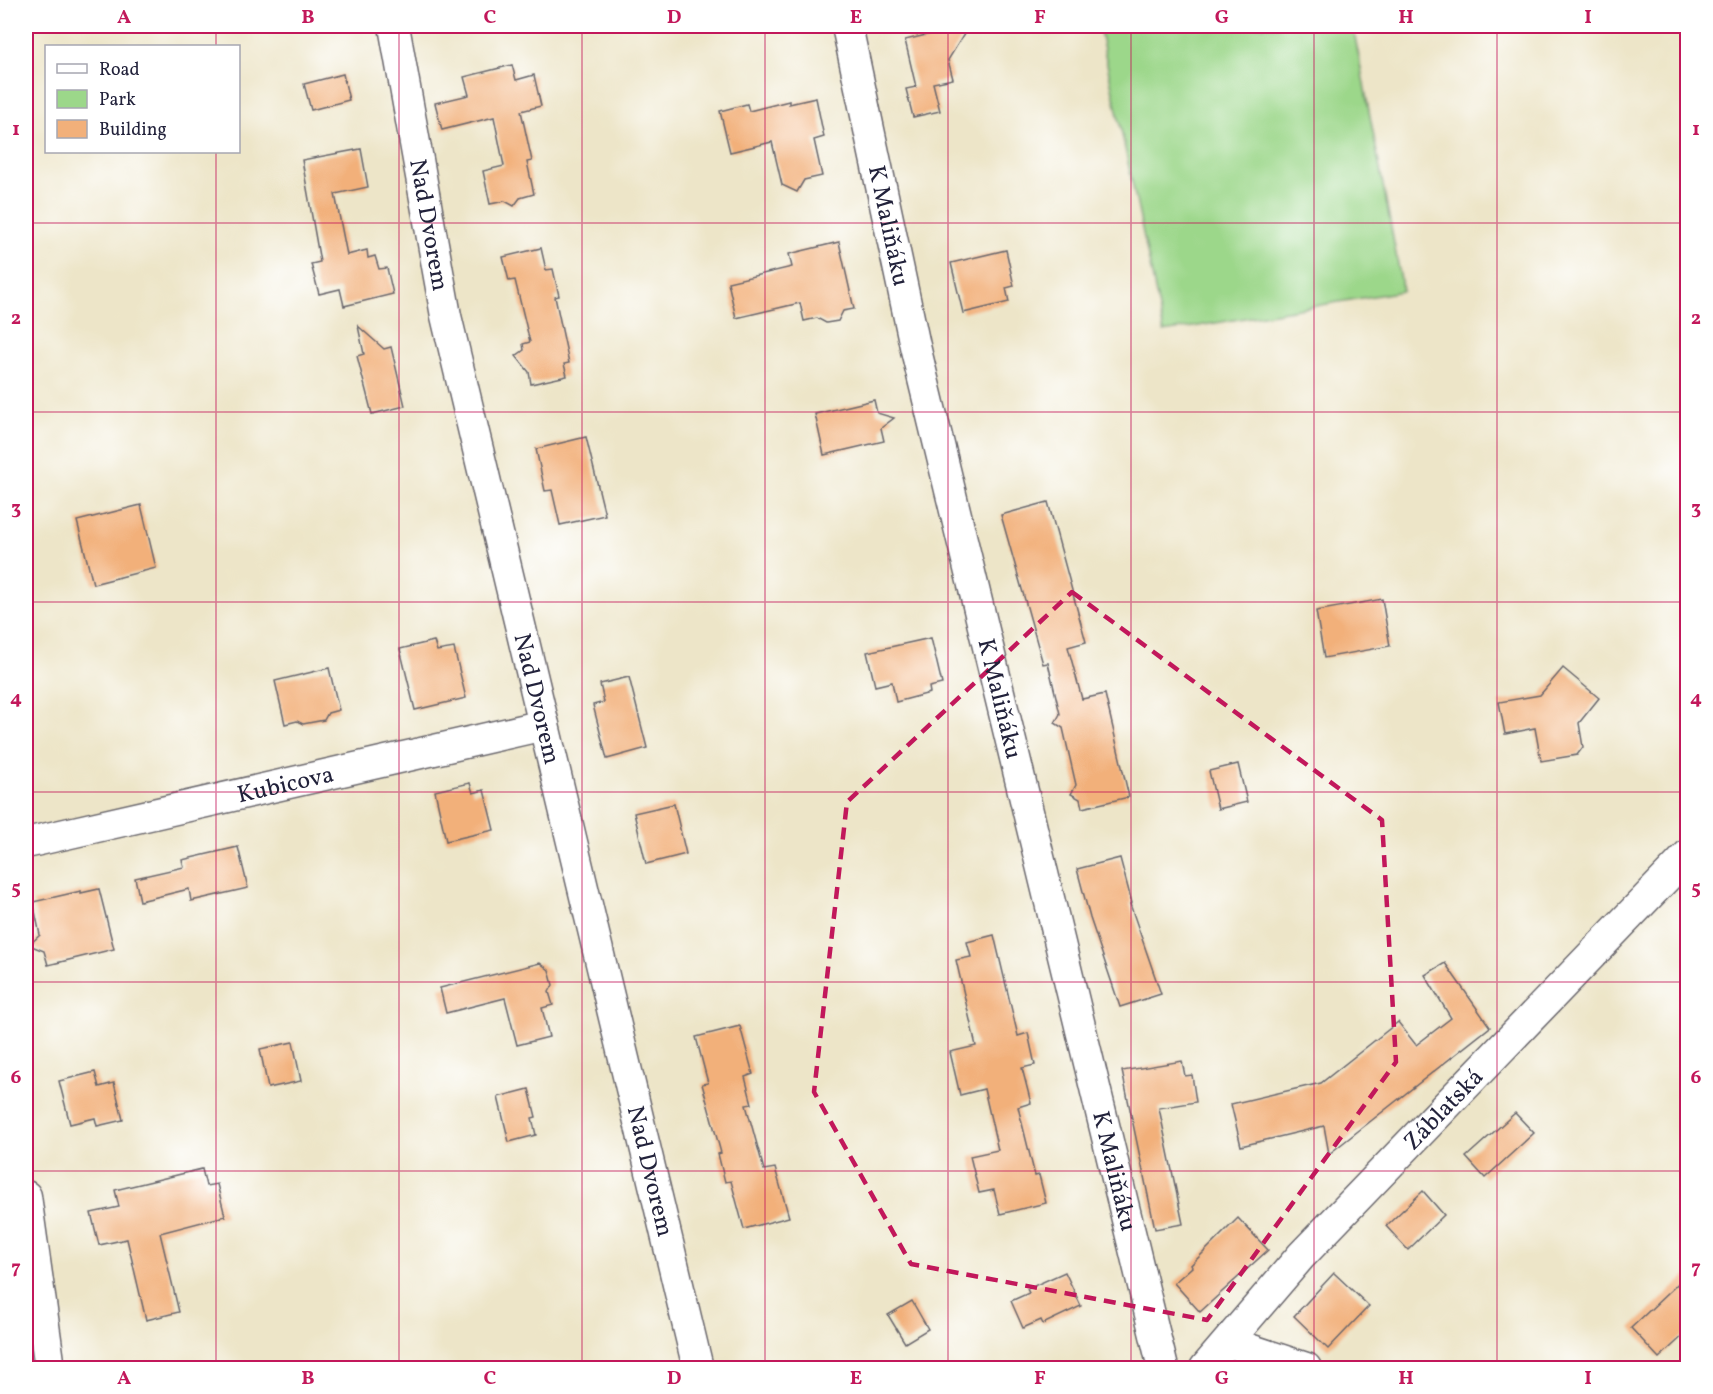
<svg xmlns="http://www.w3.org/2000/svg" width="1713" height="1394" viewBox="0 0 1713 1394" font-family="Vollkorn,serif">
	<rect width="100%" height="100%" fill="#fff"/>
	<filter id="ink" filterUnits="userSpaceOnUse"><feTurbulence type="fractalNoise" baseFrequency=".0167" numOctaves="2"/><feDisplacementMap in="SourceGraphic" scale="12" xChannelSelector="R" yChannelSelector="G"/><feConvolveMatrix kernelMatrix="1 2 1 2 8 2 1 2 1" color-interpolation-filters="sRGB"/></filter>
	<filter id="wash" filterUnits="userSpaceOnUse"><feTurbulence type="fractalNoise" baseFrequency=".008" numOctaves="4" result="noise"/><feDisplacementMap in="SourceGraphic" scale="24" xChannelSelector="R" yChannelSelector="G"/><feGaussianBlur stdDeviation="1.35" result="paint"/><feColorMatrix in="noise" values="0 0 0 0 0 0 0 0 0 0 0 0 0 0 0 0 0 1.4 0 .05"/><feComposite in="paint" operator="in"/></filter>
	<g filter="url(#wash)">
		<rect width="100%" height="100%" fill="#ede5c8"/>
		<polygon fill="#9cd78a" stroke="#5f7c62" stroke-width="1.5" points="1099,26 1353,26 1403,291 1164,332"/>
		<g id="blocks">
			<g fill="#f2b07a">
				<polygon points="965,26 969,26 948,60 953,79 933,83 940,111 913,117 906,89 916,87 905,40"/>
				<polygon points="512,65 516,80 534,75 541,106 521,111 532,161 527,162 534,194 520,198 514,206 505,201 490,204 483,171 504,166 494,117 442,130 435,103 469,95 464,77"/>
				<polygon points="343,74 349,100 311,110 304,84"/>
				<polygon points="816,98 824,137 814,140 822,176 804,180 797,192 782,185 772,142 730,152 720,111 747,104 749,111 789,101 789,104"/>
				<polygon points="361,149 368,187 335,194 347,255 367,250 368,258 375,256 379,269 387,268 393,294 344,306 340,289 319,294 311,264 320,262 302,160"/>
				<polygon points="839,242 854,309 843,311 838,321 826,323 817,318 804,321 800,303 736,318 728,282 792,267 789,254"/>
				<polygon points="541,248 546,270 553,269 559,296 555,297 569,363 564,364 567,376 531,384 529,372 516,356 524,350 523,344 530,342 515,280 509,281 503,257"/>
				<polygon points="1006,250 1014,286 1006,288 1009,302 963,313 951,263"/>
				<polygon points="358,326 384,349 391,347 405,406 372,414 357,356 364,354"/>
				<polygon points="874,400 877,413 894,418 881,428 884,441 824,455 815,414"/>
				<polygon points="586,437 605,515 560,525 552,490 545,491 536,449"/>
				<polygon points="1048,502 1086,642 1068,647 1082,699 1105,694 1129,797 1082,808 1080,799 1071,794 1076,785 1063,728 1055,723 1060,714 1048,663 1043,664 1001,515"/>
				<polygon points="141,505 156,568 93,584 77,521"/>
				<polygon points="1382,599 1390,646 1324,658 1316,611"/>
				<polygon points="931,638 942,684 929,687 930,693 896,702 892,682 875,686 867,652"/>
				<polygon points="434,641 437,651 454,648 466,698 415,710 400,649"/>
				<polygon points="329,668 339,710 328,713 324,720 303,724 297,721 285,724 275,681"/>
				<polygon points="1563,668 1599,698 1579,723 1583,747 1577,755 1541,761 1535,728 1505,734 1499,702 1540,695"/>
				<polygon points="629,677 647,748 607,759 593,705 604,702 600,684"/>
				<polygon points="1238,764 1247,802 1218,809 1209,771"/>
				<polygon points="470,783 473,793 484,790 494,830 446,841 435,791"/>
				<polygon points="674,804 686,854 646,864 634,813"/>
				<polygon points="238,847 248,888 191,901 189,889 140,901 135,878 184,867 182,860"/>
				<polygon points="1120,858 1132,903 1130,904 1161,994 1120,1007 1090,918 1077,869"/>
				<polygon points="99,889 114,949 48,965 44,951 29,945 40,935 33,902 81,891 81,893"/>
				<polygon points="994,935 1018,1036 1028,1033 1035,1065 1022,1068 1031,1103 1018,1107 1035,1176 1039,1175 1046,1203 1000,1214 994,1190 979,1193 970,1156 998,1150 984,1089 960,1095 950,1052 976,1046 956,960 971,957 967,942"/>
				<polygon points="540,963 549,970 553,985 549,992 553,1005 542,1008 549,1037 517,1045 505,998 446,1013 440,988"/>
				<polygon points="1445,963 1490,1027 1329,1154 1324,1126 1241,1146 1231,1104 1321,1083 1398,1022 1416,1045 1451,1018 1425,975"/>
				<polygon points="740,1026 753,1074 745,1077 752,1104 746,1105 764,1170 775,1168 789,1217 744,1229 731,1181 725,1182 718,1154 721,1153 702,1084 708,1083 696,1037"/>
				<polygon points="293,1042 301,1081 268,1088 260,1049"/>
				<polygon points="1182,1061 1185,1076 1192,1075 1196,1102 1159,1108 1183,1224 1155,1229 1122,1071"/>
				<polygon points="95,1072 99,1087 114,1083 123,1120 97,1126 95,1118 70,1124 59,1081"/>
				<polygon points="529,1089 536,1117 532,1118 536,1135 509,1142 498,1097"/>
				<polygon points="1515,1113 1534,1133 1485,1178 1466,1157"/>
				<polygon points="202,1169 206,1186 217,1184 225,1216 160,1233 179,1312 146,1320 127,1239 99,1245 91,1213 119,1207 115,1190"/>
				<polygon points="1423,1191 1444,1215 1408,1250 1386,1226"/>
				<polygon points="1238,1218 1268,1250 1200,1312 1174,1283 1192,1267 1191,1265"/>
				<polygon points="1065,1272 1081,1306 1043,1324 1041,1320 1023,1328 1011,1301 1029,1293 1027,1289"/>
				<polygon points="1334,1273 1369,1306 1328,1349 1294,1316"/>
				<polygon points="1688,1274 1688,1331 1659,1358 1631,1328"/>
				<polygon points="912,1301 928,1329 905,1343 888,1315"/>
			</g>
		</g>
	</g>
	<g filter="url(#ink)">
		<use href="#blocks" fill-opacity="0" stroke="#69666c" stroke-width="1.5"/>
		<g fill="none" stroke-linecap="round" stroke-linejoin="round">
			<defs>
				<g id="street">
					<path id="s1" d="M 394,26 L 446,316 L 698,1368"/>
					<path id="s2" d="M 847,26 L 915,346 L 1163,1368"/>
					<path id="s3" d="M 26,843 L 544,725"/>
					<polyline points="26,1196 50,1368"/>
					<polyline points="1228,1342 1306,1368"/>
					<path id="s4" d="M 1205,1368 L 1301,1256 L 1688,855"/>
				</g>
			</defs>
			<use href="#street" stroke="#69666c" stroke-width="33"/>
			<use href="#street" stroke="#fff" stroke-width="30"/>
		</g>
	</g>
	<path fill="none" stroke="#c2185b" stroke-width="4.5" stroke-dasharray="12 8" stroke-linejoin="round" d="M 1072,592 L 1382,820 L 1396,1062 L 1207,1320 L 911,1264 L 814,1092 L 847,802 Z"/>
	<path fill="none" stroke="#c2185b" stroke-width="1.5" stroke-opacity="0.55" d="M 216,26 L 216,46M 399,26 L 399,1368M 582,26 L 582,1368M 765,26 L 765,1368M 948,26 L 948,1368M 1131,26 L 1131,1368M 1314,26 L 1314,1368M 1497,26 L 1497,1368M 216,152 L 216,1368M 26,223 L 1688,223M 26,412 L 1688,412M 26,602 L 1688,602M 26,792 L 1688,792M 26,982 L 1688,982M 26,1171 L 1688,1171"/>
	<g text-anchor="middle" stroke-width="4.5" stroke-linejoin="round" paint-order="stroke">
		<g font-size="24" fill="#22223b" stroke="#fff">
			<text dy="8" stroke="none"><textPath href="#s1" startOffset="202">Nad Dvorem</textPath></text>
			<text dy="8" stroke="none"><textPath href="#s2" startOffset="204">K Maliňáku</textPath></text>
			<text dy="8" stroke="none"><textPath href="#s2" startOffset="690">K Maliňáku</textPath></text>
			<text dy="8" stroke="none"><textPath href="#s1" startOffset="688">Nad Dvorem</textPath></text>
			<text dy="8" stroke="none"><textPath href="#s3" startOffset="266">Kubicova</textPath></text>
			<text dy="8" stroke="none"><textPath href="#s4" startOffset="352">Záblatská</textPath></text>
			<text dy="8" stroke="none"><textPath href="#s2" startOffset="1176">K Maliňáku</textPath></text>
			<text dy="8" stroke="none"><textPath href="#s1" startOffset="1174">Nad Dvorem</textPath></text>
		</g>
	</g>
	<rect width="1713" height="1394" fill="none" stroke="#fff" stroke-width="66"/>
	<rect x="45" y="45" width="195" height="108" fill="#ffffff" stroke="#a7a7b1" stroke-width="1.5"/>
	<rect x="57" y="64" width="30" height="9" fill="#ffffff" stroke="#a7a7b1" stroke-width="1.5"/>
	<text x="99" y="75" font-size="18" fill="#22223b">Road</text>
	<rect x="57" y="90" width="30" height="18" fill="#9cd78a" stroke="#a7a7b1" stroke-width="1.5"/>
	<text x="99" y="105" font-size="18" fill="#22223b">Park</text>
	<rect x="57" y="120" width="30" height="18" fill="#f2b07a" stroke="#a7a7b1" stroke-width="1.5"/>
	<text x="99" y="135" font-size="18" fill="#22223b">Building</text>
	<rect x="33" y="33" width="1647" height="1328" fill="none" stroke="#c2185b" stroke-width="2"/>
	<g font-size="20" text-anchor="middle" font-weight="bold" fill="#c2185b">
		<text x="124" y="23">A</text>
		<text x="308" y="23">B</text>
		<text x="490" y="23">C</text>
		<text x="674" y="23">D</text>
		<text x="856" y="23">E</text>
		<text x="1040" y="23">F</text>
		<text x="1222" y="23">G</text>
		<text x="1406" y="23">H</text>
		<text x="1588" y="23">I</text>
		<text x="16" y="135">1</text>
		<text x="1696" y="135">1</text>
		<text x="16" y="324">2</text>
		<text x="1696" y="324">2</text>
		<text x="16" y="514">3</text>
		<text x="1696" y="514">3</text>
		<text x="16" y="704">4</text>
		<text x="1696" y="704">4</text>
		<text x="16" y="894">5</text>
		<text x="1696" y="894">5</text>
		<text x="16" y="1083">6</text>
		<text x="1696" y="1083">6</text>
		<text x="16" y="1273">7</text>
		<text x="1696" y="1273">7</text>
		<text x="124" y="1384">A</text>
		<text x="308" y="1384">B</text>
		<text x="490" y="1384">C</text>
		<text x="674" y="1384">D</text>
		<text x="856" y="1384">E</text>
		<text x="1040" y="1384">F</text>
		<text x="1222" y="1384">G</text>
		<text x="1406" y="1384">H</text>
		<text x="1588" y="1384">I</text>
	</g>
</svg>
